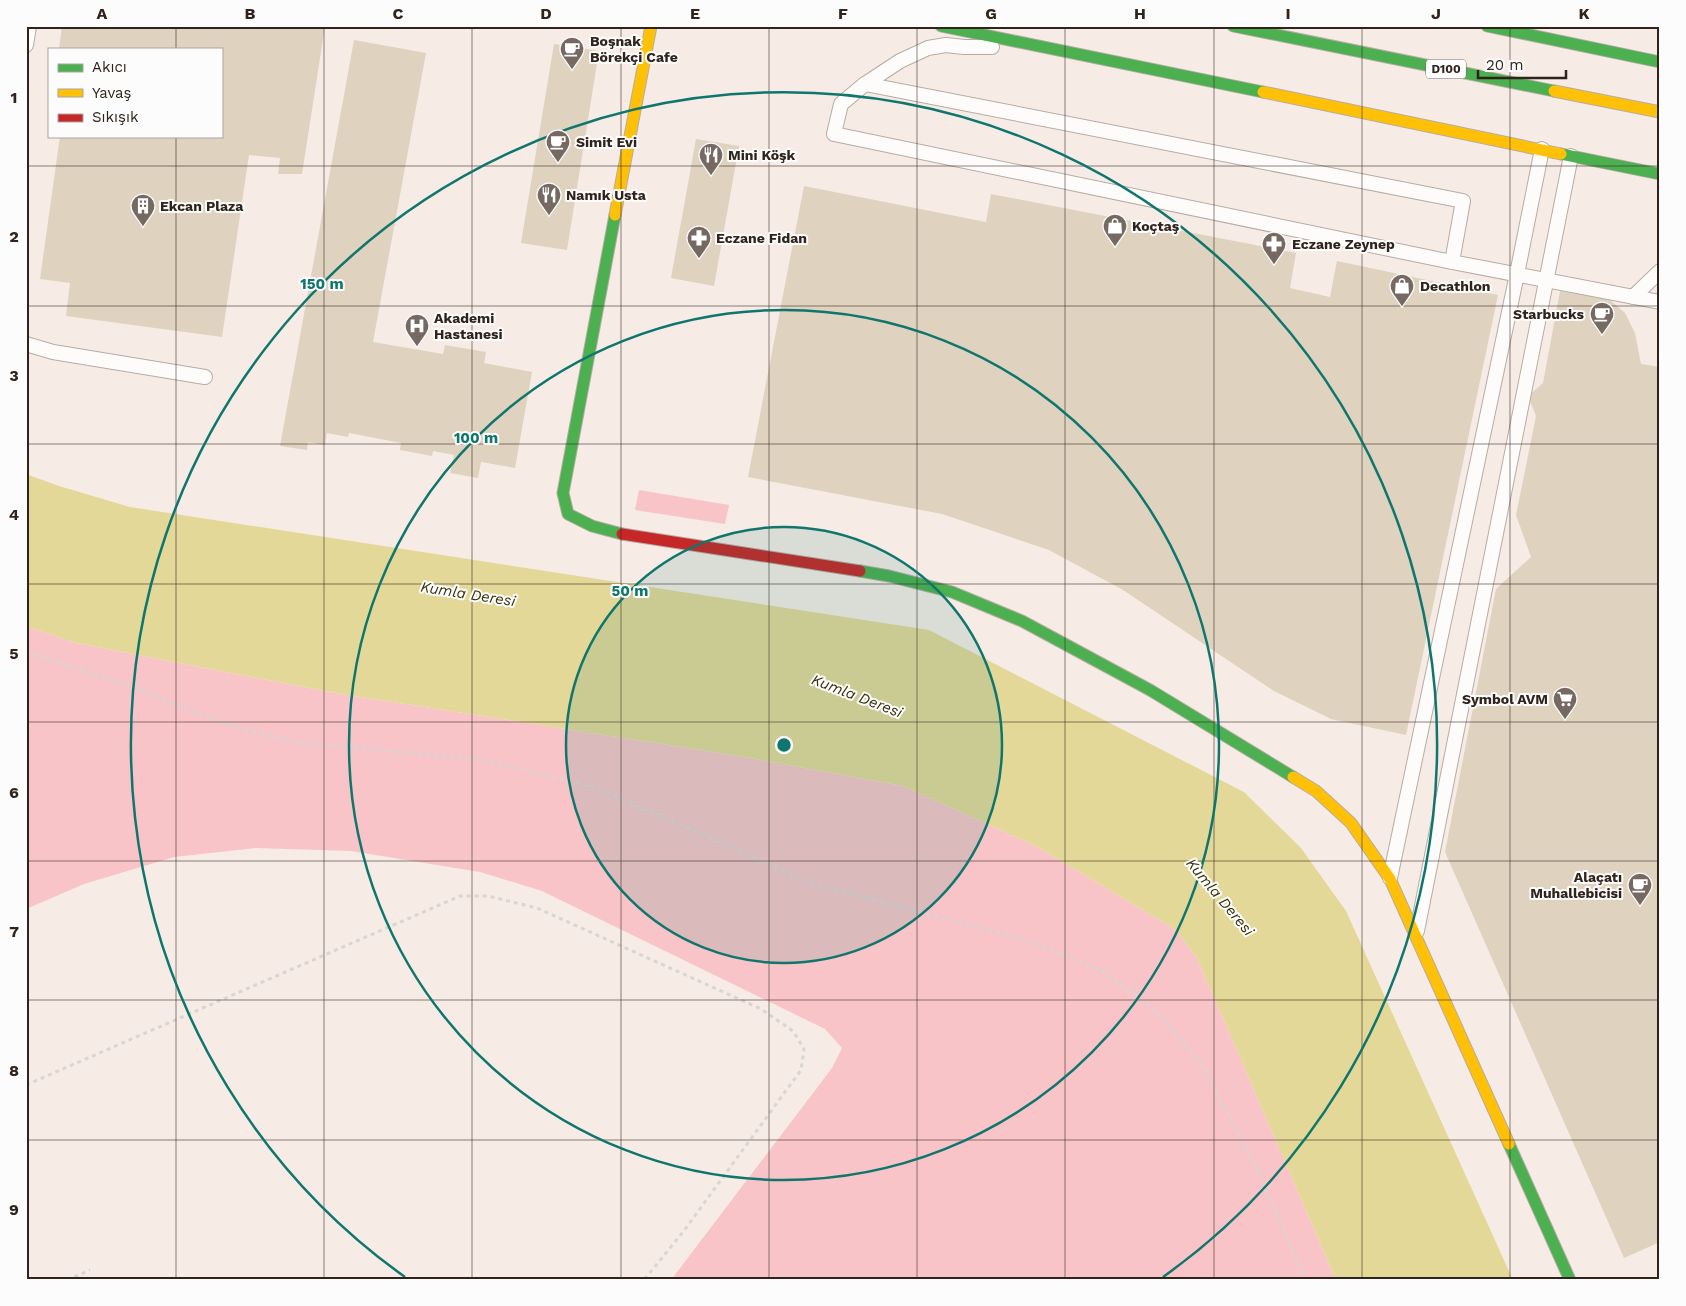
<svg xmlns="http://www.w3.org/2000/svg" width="1686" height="1306" viewBox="0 0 1686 1306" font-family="'Work Sans',sans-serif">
	<rect width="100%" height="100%" fill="#f6ece5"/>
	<g fill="#f8c4c7">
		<polygon points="639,490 729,505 725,524 635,510"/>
		<polygon points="26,626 76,643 335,693 739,756 903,786 1036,846 1176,930 1197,958 1336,1280 671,1280 832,1068 842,1048 825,1029 542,891 480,872 351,851 256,848 174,857 84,884 26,909"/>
	</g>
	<polygon fill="#e4d898" points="26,474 59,486 130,507 929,630 1244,792 1301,848 1346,911 1513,1280 1336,1280 1197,958 1176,930 1036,846 903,786 739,756 335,693 76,643 26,626"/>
	<g fill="#dfd2bf">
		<polygon points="62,26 325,26 302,174 278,174 280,158 249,155 222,337 66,316 70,283 40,279 60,136 221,136 221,49 59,49"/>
		<polygon points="354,40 426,53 373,342 443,354 445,345 486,352 484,363 532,372 515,468 481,462 478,478 450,473 454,455 433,451 432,456 400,450 401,443 349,433 348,437 327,433 325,445 308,442 307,450 280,446"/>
		<polygon points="554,44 599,51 567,250 521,243"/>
		<polygon points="696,139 739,146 714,286 671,278"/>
		<polygon points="804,186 986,222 991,194 1296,253 1290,288 1330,297 1337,261 1498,295 1406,735 1331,719 1274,691 1123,590 1049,550 942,514 748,477"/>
		<polygon points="1560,291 1609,299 1625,313 1635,333 1641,364 1660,367 1660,1242 1624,1258 1445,852 1496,589 1531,557 1516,515 1536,416 1528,396 1543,383"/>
	</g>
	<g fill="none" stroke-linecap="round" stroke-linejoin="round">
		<defs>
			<g id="lane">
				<polyline points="26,45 29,26"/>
				<polyline points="865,84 900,61 928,48 946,45 964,47 992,47"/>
				<polyline points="1452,262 1463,201 865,84 841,104 834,134 1452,262 1660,302"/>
				<polyline points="1633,297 1660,271"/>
				<polyline points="26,344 53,352 205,377"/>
				<polyline points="1390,878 1517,274 1542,149"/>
				<polyline points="1417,931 1571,156"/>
			</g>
			<g id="fast">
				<polyline points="941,26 1263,92"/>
				<polyline points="1233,26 1554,91"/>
				<polyline points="1487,26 1660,62"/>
				<polyline points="1561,154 1660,174"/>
				<polyline points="615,215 563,493 568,514 592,526 622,534"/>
				<polyline points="860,571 889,576 952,592 1022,621 1150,690 1293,777"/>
				<polyline points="1509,1144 1570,1280"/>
			</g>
			<g id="slow">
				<polyline points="1554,91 1660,112"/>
				<polyline points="1263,92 1561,154"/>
				<polyline points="615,215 651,26"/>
				<polyline points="1293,777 1316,791 1351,823 1390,879 1509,1144"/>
			</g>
			<polyline id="jam" points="622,534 860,571"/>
		</defs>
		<use href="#lane" stroke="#b6aca5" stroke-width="16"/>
		<use href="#fast" stroke="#b6aca5" stroke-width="13"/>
		<use href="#slow" stroke="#b6aca5" stroke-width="13"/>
		<use href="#jam" stroke="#b6aca5" stroke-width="13"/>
		<g stroke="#d8d5d3" stroke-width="3" stroke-dasharray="4 4" stroke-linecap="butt">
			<polyline points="26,652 136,688 196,713 244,729 301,743 382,750 483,760 590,786 687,827 816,885 1027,940 1100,970 1154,1008 1203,1066 1256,1167 1306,1280"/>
			<polyline points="26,1085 460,896 488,896 537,908 761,1009 793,1031 804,1049 801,1070 683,1232 644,1280"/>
			<polyline points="67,1280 90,1270"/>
		</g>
		<use href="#lane" stroke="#fefcfb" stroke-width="14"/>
		<use href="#fast" stroke="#4caf50" stroke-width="11"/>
		<use href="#slow" stroke="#ffc107" stroke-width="11"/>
		<use href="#jam" stroke="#c62828" stroke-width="11"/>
	</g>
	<path fill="none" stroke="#2f231b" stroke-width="1" stroke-opacity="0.55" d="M 176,26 L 176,49M 324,26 L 324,1280M 472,26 L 472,1280M 621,26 L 621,1280M 769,26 L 769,1280M 917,26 L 917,1280M 1065,26 L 1065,1280M 1214,26 L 1214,1280M 1362,26 L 1362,1280M 1510,26 L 1510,1280M 176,136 L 176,1280M 26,166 L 1660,166M 26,306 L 1660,306M 26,444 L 1660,444M 26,584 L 1660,584M 26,722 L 1660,722M 26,861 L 1660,861M 26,1000 L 1660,1000M 26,1140 L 1660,1140"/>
	<circle cx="784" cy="745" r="218" fill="#0f766e" fill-opacity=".12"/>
	<g fill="none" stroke="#0f766e" stroke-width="2.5">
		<circle cx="784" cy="745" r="218"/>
		<circle cx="784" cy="745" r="435"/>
		<path d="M405 1277A653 653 0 1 1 1163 1277"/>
	</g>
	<defs>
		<symbol id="cafe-pin" viewBox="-11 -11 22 30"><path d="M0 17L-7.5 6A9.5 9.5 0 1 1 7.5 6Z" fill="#756962" stroke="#fcfcfc"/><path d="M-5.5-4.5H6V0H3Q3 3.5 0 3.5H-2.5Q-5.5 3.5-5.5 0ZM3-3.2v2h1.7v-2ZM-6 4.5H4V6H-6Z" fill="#fff"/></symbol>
		<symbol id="restaurant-pin" viewBox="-11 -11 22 30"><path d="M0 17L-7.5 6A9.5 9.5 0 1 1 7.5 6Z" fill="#756962" stroke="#fcfcfc"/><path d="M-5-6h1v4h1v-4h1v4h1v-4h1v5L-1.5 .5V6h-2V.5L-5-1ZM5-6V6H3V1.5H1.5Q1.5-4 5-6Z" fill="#fff"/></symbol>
		<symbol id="building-pin" viewBox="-11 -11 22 30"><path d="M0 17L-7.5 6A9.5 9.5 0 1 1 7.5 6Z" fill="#756962" stroke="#fcfcfc"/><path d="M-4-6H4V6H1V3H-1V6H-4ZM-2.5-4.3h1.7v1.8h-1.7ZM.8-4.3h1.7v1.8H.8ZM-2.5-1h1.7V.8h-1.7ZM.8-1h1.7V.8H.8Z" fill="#fff"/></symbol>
		<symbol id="shop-pin" viewBox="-11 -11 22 30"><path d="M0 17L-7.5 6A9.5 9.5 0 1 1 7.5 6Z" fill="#756962" stroke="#fcfcfc"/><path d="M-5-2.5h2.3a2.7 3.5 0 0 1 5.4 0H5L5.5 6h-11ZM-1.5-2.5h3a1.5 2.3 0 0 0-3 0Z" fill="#fff"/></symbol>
		<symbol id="pharmacy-pin" viewBox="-11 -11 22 30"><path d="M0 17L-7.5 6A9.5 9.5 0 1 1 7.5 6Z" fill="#756962" stroke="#fcfcfc"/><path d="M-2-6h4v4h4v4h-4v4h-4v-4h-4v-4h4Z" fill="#fff"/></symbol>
		<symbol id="hospital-pin" viewBox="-11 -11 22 30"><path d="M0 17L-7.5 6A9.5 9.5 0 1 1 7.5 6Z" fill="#756962" stroke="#fcfcfc"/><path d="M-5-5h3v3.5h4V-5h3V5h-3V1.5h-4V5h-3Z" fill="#fff"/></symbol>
		<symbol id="supermarket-pin" viewBox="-11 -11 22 30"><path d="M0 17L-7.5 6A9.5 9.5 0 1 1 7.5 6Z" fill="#756962" stroke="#fcfcfc"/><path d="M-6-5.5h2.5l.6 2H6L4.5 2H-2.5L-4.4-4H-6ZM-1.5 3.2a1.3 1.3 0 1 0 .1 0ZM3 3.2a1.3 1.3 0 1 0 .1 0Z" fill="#fff"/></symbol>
	</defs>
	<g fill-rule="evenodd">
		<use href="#cafe-pin" x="558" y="35" width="28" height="38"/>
		<use href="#cafe-pin" x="544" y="128" width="28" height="38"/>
		<use href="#restaurant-pin" x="697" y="141" width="28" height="38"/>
		<use href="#restaurant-pin" x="535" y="181" width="28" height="38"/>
		<use href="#building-pin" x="129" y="192" width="28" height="38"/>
		<use href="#shop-pin" x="1101" y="212" width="28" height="38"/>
		<use href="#pharmacy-pin" x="685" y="224" width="28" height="38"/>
		<use href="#pharmacy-pin" x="1260" y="230" width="28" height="38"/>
		<use href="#shop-pin" x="1388" y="272" width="28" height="38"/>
		<use href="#cafe-pin" x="1588" y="300" width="28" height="38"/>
		<use href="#hospital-pin" x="403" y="312" width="28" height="38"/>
		<use href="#supermarket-pin" x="1551" y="685" width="28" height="38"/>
		<use href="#cafe-pin" x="1626" y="871" width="28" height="38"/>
	</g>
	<g text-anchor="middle" stroke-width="4" stroke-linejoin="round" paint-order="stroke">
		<rect fill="#fcfcfc" stroke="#6c645e" stroke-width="1" x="1426" y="59.5" width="40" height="19" rx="4"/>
		<g font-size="12" font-weight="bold" fill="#2f231b">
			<text x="1446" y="73">D100</text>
		</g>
		<g font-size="14" font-weight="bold" fill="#2f231b" stroke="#fcfcfc" text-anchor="start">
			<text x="590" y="46">Boşnak<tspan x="590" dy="16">Börekçi Cafe</tspan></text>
			<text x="576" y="147">Simit Evi</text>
			<text x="728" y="160">Mini Köşk</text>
			<text x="566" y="200">Namık Usta</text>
			<text x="160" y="211">Ekcan Plaza</text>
			<text x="1132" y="231">Koçtaş</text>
			<text x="716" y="243">Eczane Fidan</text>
			<text x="1292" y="249">Eczane Zeynep</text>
			<text x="1420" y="291">Decathlon</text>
			<text x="1584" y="319" text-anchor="end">Starbucks</text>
			<text x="434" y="323">Akademi<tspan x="434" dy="16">Hastanesi</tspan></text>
			<text x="1548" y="704" text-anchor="end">Symbol AVM</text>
			<text x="1622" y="882" text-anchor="end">Alaçatı<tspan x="1622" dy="16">Muhallebicisi</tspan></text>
		</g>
		<g font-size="15" font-style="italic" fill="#363109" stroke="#fcfcfc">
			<text transform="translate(468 594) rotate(9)" y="5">Kumla Deresi</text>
			<text transform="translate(857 696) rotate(21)" y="5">Kumla Deresi</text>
			<text transform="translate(1220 897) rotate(50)" y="5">Kumla Deresi</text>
		</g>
	</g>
	<circle cx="784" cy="745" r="8" fill="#0f766e" stroke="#fcfcfc" stroke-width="2.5"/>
	<g font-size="15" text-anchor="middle" font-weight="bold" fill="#0f766e" stroke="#fcfcfc" stroke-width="4" stroke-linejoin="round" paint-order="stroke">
		<text x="322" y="289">150 m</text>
		<text x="476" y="443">100 m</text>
		<text x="630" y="596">50 m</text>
	</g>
	<rect width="1686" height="1306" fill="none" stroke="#fcfcfc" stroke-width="55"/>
	<rect x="48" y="48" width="175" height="90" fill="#fcfcfc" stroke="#aaa5a2"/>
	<rect x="58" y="64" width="25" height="8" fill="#4caf50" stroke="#aaa5a2"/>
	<text x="92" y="72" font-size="15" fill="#2f231b">Akıcı</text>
	<rect x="58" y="89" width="25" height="8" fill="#ffc107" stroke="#aaa5a2"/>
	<text x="92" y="98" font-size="15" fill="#2f231b">Yavaş</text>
	<rect x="58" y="114" width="25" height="8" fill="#c62828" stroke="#aaa5a2"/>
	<text x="92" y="122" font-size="15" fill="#2f231b">Sıkışık</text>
	<path d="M1478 70v8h88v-8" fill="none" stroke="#2f231b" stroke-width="2.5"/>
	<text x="1486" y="70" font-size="15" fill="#2f231b" stroke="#fcfcfc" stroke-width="4" paint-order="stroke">20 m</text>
	<rect x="28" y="28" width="1630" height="1250" fill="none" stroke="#2f231b" stroke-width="2"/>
	<g font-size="16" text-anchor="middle" font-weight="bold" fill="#2f231b">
		<text x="102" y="19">A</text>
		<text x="250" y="19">B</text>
		<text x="398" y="19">C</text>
		<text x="546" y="19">D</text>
		<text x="695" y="19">E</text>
		<text x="843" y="19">F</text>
		<text x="991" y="19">G</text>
		<text x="1140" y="19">H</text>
		<text x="1288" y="19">I</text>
		<text x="1436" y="19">J</text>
		<text x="1584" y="19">K</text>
		<text x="14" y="103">1</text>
		<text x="14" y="242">2</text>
		<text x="14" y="381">3</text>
		<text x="14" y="520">4</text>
		<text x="14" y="659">5</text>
		<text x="14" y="798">6</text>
		<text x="14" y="937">7</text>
		<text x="14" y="1076">8</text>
		<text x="14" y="1215">9</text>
	</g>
</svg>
